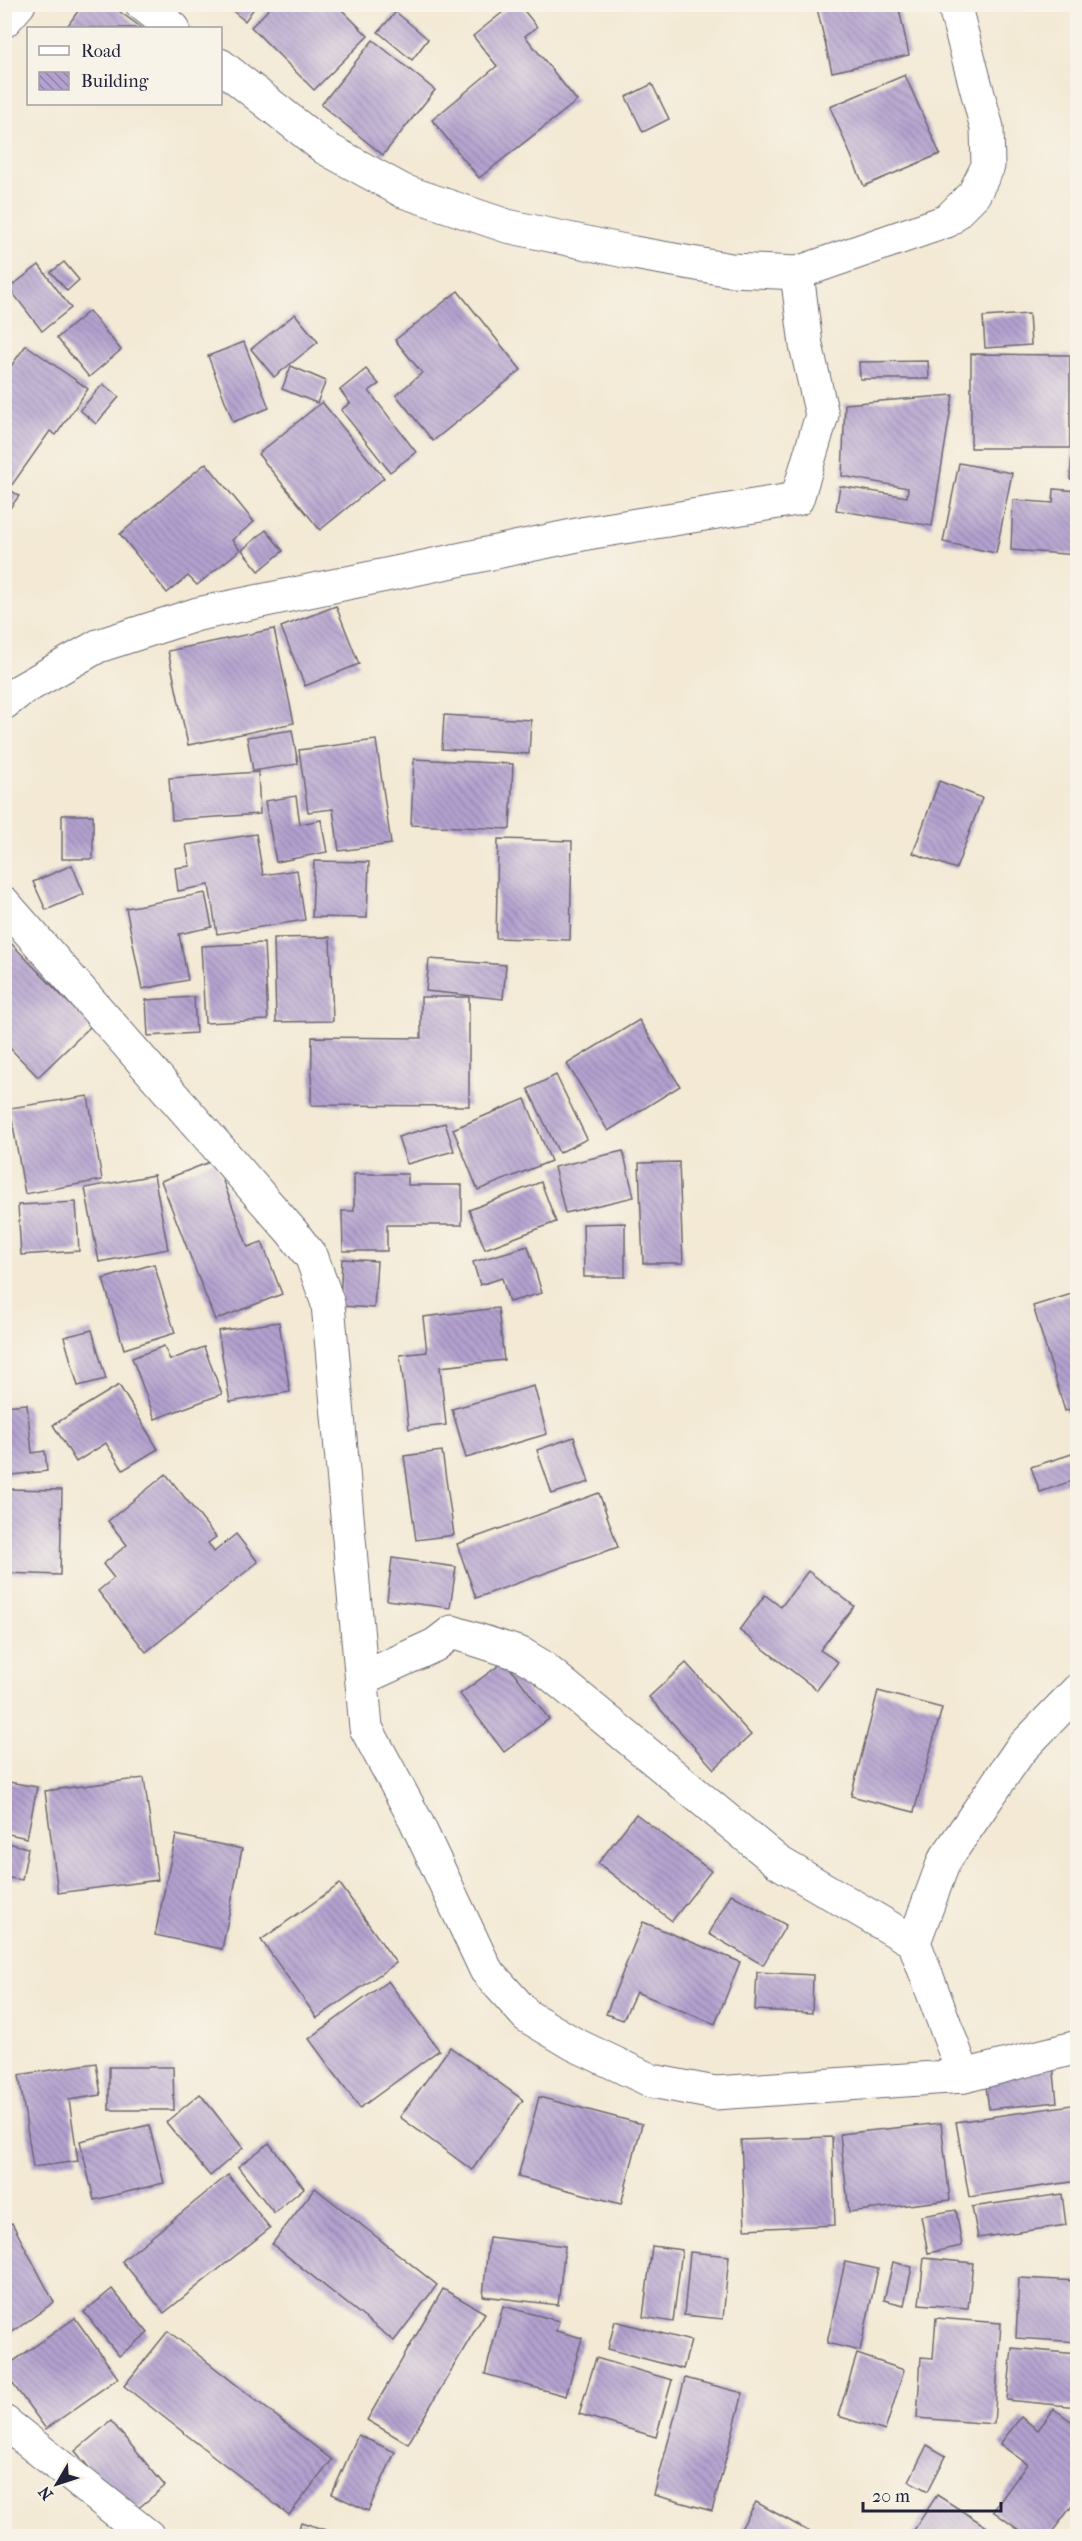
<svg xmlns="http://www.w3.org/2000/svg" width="1082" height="2541" viewBox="0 0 1082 2541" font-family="'IM FELL French Canon',serif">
	<defs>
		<pattern id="building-back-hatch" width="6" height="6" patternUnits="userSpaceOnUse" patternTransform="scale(1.5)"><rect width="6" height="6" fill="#b3a1cf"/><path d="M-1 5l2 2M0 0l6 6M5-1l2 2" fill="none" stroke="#9183a9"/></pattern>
	</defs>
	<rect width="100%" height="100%" fill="#f7f3e8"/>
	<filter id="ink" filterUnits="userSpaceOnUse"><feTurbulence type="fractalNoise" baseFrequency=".0167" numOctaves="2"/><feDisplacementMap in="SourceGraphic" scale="12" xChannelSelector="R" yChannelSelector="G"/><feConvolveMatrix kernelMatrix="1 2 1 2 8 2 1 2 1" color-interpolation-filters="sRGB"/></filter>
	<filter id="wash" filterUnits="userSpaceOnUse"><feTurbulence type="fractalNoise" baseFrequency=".008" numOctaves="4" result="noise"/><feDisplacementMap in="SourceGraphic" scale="24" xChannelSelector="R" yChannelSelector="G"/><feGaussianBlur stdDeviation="1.35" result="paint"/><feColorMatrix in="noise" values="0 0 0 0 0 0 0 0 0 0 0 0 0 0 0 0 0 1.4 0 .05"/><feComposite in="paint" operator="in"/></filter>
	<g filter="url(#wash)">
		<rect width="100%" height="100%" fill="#f3e9d4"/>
		<g id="blocks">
			<g fill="url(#building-back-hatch)">
				<polygon points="83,4 109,4 142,28 66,28"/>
				<polygon points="224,4 257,4 245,21"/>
				<polygon points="274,4 336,4 368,36 314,90 251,27"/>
				<polygon points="513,4 519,4 537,27 525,36 577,101 479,178 432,120 497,66 473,36"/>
				<polygon points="816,4 898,4 909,55 832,72"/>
				<polygon points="396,12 428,39 412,60 378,32"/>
				<polygon points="373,40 435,90 383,155 321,105"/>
				<polygon points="905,75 940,154 864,186 830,107"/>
				<polygon points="652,84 669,119 643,132 626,97"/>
				<polygon points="64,262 79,280 67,291 51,272"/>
				<polygon points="39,265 71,308 42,331 9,288"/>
				<polygon points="458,291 521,370 433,441 396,395 422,373 395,340"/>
				<polygon points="89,311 121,350 89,377 57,338"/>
				<polygon points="295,314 318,342 274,377 251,349"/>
				<polygon points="1029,314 1031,345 985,348 983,317"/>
				<polygon points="244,342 269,408 233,422 208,356"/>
				<polygon points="26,345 88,389 56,435 50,431 9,489 19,496 4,516 4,376"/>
				<polygon points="971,354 1070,355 1070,448 971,448"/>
				<polygon points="928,361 929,379 860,379 859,362"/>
				<polygon points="291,366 326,381 317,403 282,389"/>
				<polygon points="366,369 379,384 369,391 416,452 390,472 341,410 350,403 340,390"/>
				<polygon points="103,384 119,397 96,424 80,410"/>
				<polygon points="953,395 932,526 836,510 840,486 907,497 908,488 842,476 845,404"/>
				<polygon points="322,402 384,478 320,530 258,454"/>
				<polygon points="1074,425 1078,425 1078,480 1070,479"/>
				<polygon points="206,463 254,522 232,540 240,550 197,585 188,576 167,593 120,534"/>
				<polygon points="959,463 1012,473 996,553 943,542"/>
				<polygon points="1054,489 1078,491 1078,555 1011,550 1013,500 1053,503"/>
				<polygon points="266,530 283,551 259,571 242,550"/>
				<polygon points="336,606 359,664 305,686 281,627"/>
				<polygon points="274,629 294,723 188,745 168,651"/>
				<polygon points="444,715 531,720 529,754 442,749"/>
				<polygon points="292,730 298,764 253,771 247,737"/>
				<polygon points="376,740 391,844 339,851 333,809 308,812 299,750"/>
				<polygon points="414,759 513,764 510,829 411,825"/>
				<polygon points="258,772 260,814 172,820 169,778"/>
				<polygon points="939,781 982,798 956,869 913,853"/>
				<polygon points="296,796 300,824 321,820 327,852 276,862 265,801"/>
				<rect x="62" y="815" width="31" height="44"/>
				<polygon points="256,834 263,875 297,870 305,920 217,934 209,885 178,891 175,868 190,866 186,845"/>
				<polygon points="498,839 572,841 570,940 496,938"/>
				<polygon points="314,861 369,862 367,918 312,917"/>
				<polygon points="72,865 84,894 46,910 33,882"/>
				<polygon points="205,893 212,927 179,934 188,980 142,989 126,908"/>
				<polygon points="4,936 91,1026 38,1077 4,1042"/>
				<polygon points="330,937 333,1021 276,1022 274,938"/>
				<polygon points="264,943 268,1020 205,1023 201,946"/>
				<polygon points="429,959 506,965 503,999 426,991"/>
				<polygon points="194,997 196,1033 148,1036 146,1000"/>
				<polygon points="421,997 469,997 469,1106 311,1105 312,1037 421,1038"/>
				<polygon points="639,1020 680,1086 608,1131 567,1064"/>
				<polygon points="556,1075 587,1139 559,1153 528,1089"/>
				<polygon points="88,1096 102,1180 25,1194 10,1108"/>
				<polygon points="525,1099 551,1161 478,1190 453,1129"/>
				<polygon points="445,1123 454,1151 407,1164 398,1137"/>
				<polygon points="623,1151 634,1197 565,1213 554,1167"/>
				<polygon points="215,1160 248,1247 262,1242 282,1294 215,1320 161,1181"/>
				<polygon points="679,1162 683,1263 643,1263 639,1163"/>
				<polygon points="354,1174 408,1174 408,1185 462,1185 462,1225 387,1225 387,1251 343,1251 342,1211 354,1211"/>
				<polygon points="154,1175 168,1249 99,1262 85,1188"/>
				<polygon points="541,1182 556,1222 485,1249 469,1210"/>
				<polygon points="76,1202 79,1251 21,1255 18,1205"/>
				<polygon points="625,1223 625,1277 584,1277 583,1224"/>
				<polygon points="528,1246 542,1293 509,1302 502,1278 480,1285 473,1262"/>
				<polygon points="342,1259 377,1261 374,1308 340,1306"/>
				<polygon points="154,1264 175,1333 124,1349 103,1279"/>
				<polygon points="1078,1292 1078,1407 1065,1411 1033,1306"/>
				<polygon points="498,1308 504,1360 440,1367 446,1425 409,1429 400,1355 427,1352 423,1317"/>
				<polygon points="279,1322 290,1392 230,1402 218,1331"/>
				<polygon points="92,1330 106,1379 78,1386 64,1337"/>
				<polygon points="164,1346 170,1360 204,1347 222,1394 155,1419 132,1358"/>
				<polygon points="119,1385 158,1449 123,1470 106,1443 76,1462 53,1425"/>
				<polygon points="534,1386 547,1434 466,1458 452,1409"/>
				<polygon points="27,1404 32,1453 45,1451 47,1471 4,1476 4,1406"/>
				<polygon points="574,1437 589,1482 552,1494 537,1450"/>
				<polygon points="442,1451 454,1535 416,1540 404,1456"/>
				<polygon points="1078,1452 1078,1479 1040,1492 1031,1467"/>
				<polygon points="166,1474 216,1537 208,1543 214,1552 236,1534 258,1562 146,1652 98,1591 114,1578 103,1564 127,1545 108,1521"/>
				<polygon points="4,1489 62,1490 60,1575 4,1573"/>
				<polygon points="599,1493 618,1547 476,1598 457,1544"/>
				<polygon points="392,1558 456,1567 450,1608 387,1600"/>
				<polygon points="808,1571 854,1606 820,1650 838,1662 817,1690 739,1630 765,1595 781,1607"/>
				<polygon points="505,1661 549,1719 504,1752 460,1694"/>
				<polygon points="686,1663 751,1735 714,1769 649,1697"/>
				<polygon points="878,1691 942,1708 914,1812 851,1796"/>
				<polygon points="144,1778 158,1880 58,1893 45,1791"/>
				<polygon points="9,1782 37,1787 27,1838 4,1833 4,1805"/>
				<polygon points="636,1814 711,1871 672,1921 598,1863"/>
				<polygon points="176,1835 242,1849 222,1949 155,1935"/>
				<polygon points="4,1842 28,1848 22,1880 4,1877"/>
				<polygon points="340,1884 396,1963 317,2018 261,1940"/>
				<polygon points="731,1894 786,1925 763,1965 709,1934"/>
				<polygon points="643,1922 740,1962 715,2024 636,1992 623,2020 606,2014"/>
				<polygon points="757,1972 813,1975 812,2013 755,2010"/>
				<polygon points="388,1981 439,2050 360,2108 309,2039"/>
				<polygon points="450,2047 523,2100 472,2170 400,2117"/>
				<polygon points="96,2063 101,2095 69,2100 78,2161 33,2167 19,2075"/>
				<polygon points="1053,2064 1057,2102 989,2109 984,2071"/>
				<polygon points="109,2067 173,2067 174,2110 109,2110"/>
				<polygon points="200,2094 243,2148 210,2176 166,2122"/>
				<polygon points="539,2097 642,2124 621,2204 518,2177"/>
				<polygon points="1078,2104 1078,2181 969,2197 956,2122"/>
				<polygon points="941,2123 950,2200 849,2212 840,2134"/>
				<polygon points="149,2125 164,2183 94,2200 80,2141"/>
				<polygon points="832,2137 835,2225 745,2229 741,2140"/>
				<polygon points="269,2143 304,2188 274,2213 238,2167"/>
				<polygon points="228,2175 270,2228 164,2313 122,2261"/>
				<polygon points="315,2188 437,2285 394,2341 272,2244"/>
				<polygon points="1062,2194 1066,2225 978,2238 972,2207"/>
				<polygon points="956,2210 962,2246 928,2253 921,2216"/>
				<polygon points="12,2223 54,2302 4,2338 4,2227"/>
				<polygon points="489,2237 565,2246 558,2305 483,2296"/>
				<polygon points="652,2246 682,2250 673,2322 643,2317"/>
				<polygon points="690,2252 729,2256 723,2319 684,2315"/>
				<polygon points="924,2258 973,2263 968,2308 919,2304"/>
				<polygon points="845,2262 878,2269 860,2351 827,2343"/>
				<polygon points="893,2262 912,2267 904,2305 884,2300"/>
				<polygon points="1019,2278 1078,2281 1078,2342 1016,2338"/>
				<polygon points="112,2289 148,2333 119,2356 84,2312"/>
				<polygon points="443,2289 485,2313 408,2444 367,2420"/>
				<polygon points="503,2306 559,2321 556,2331 582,2338 566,2396 485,2374"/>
				<polygon points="75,2318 118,2378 46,2429 4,2372 4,2368"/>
				<polygon points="936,2318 1001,2323 994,2424 917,2418 921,2357 933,2358"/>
				<polygon points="615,2321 691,2341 683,2369 608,2349"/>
				<polygon points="168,2331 332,2460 289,2515 124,2386"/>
				<polygon points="1012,2348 1078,2354 1078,2407 1007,2400"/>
				<polygon points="857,2354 904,2370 885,2431 838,2416"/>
				<polygon points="596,2358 672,2380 656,2437 579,2414"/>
				<polygon points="685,2378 743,2393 712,2511 654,2495"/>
				<polygon points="1054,2409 1078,2426 1078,2498 1049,2536 1027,2536 993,2511 1027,2464 1000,2444 1021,2417 1038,2430"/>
				<polygon points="111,2421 165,2486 129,2516 75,2451"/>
				<polygon points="358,2435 395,2452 368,2511 332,2494"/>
				<polygon points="927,2445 946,2456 928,2491 909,2481"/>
				<polygon points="937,2495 987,2527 980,2536 910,2536"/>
				<polygon points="756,2502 817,2536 737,2536"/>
				<polygon points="301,2522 344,2536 297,2536"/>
			</g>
		</g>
	</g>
	<g filter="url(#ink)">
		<use href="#blocks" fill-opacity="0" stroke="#6b6871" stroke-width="1.5"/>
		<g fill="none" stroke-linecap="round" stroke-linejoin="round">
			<defs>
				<g id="minor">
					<polyline points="142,4 173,28"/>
					<polyline points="4,21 19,4"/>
					<polyline points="220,65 325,148 403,191 507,226 634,253 731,270 797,273 947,221 974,194 988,166 987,128 954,4"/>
					<polyline points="4,703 21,690 98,646 198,614 587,533 797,499 822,415 806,345 797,273"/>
					<polyline points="4,903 292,1232 312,1258 328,1304 366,1728 415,1819 486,1970 527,2016 574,2044 652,2081 715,2093 964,2076 1078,2047"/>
					<polyline points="363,1678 435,1645 452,1632 521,1654 541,1666 778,1862 914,1942"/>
					<polyline points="964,2076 914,1942 944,1861 1020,1750 1078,1690"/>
					<polyline points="4,2422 148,2536"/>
				</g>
			</defs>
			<use href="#minor" stroke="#6b6871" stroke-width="35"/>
			<use href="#minor" stroke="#fff" stroke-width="33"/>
		</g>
	</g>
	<rect width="1082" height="2541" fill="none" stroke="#f7f3e8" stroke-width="24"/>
	<rect x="27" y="27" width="195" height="78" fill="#f7f3e8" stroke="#a29fa3" stroke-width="1.5"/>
	<rect x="39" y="46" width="30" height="9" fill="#ffffff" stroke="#a29fa3" stroke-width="1.5"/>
	<text x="81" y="57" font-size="18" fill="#22223b">Road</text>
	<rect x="39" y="72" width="30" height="18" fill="url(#building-back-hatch)" stroke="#a29fa3" stroke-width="1.5"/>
	<text x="81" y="87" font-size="18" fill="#22223b">Building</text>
	<g transform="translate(57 2484) rotate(231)" stroke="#f7f3e8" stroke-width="4.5" paint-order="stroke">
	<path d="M0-4.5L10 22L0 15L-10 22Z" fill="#22223b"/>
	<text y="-9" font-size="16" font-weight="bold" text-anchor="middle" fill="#22223b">N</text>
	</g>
	<path d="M863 2502v9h138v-9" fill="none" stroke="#22223b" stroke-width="3"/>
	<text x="872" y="2502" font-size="18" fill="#22223b" stroke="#f7f3e8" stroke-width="4.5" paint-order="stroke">20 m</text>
</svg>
